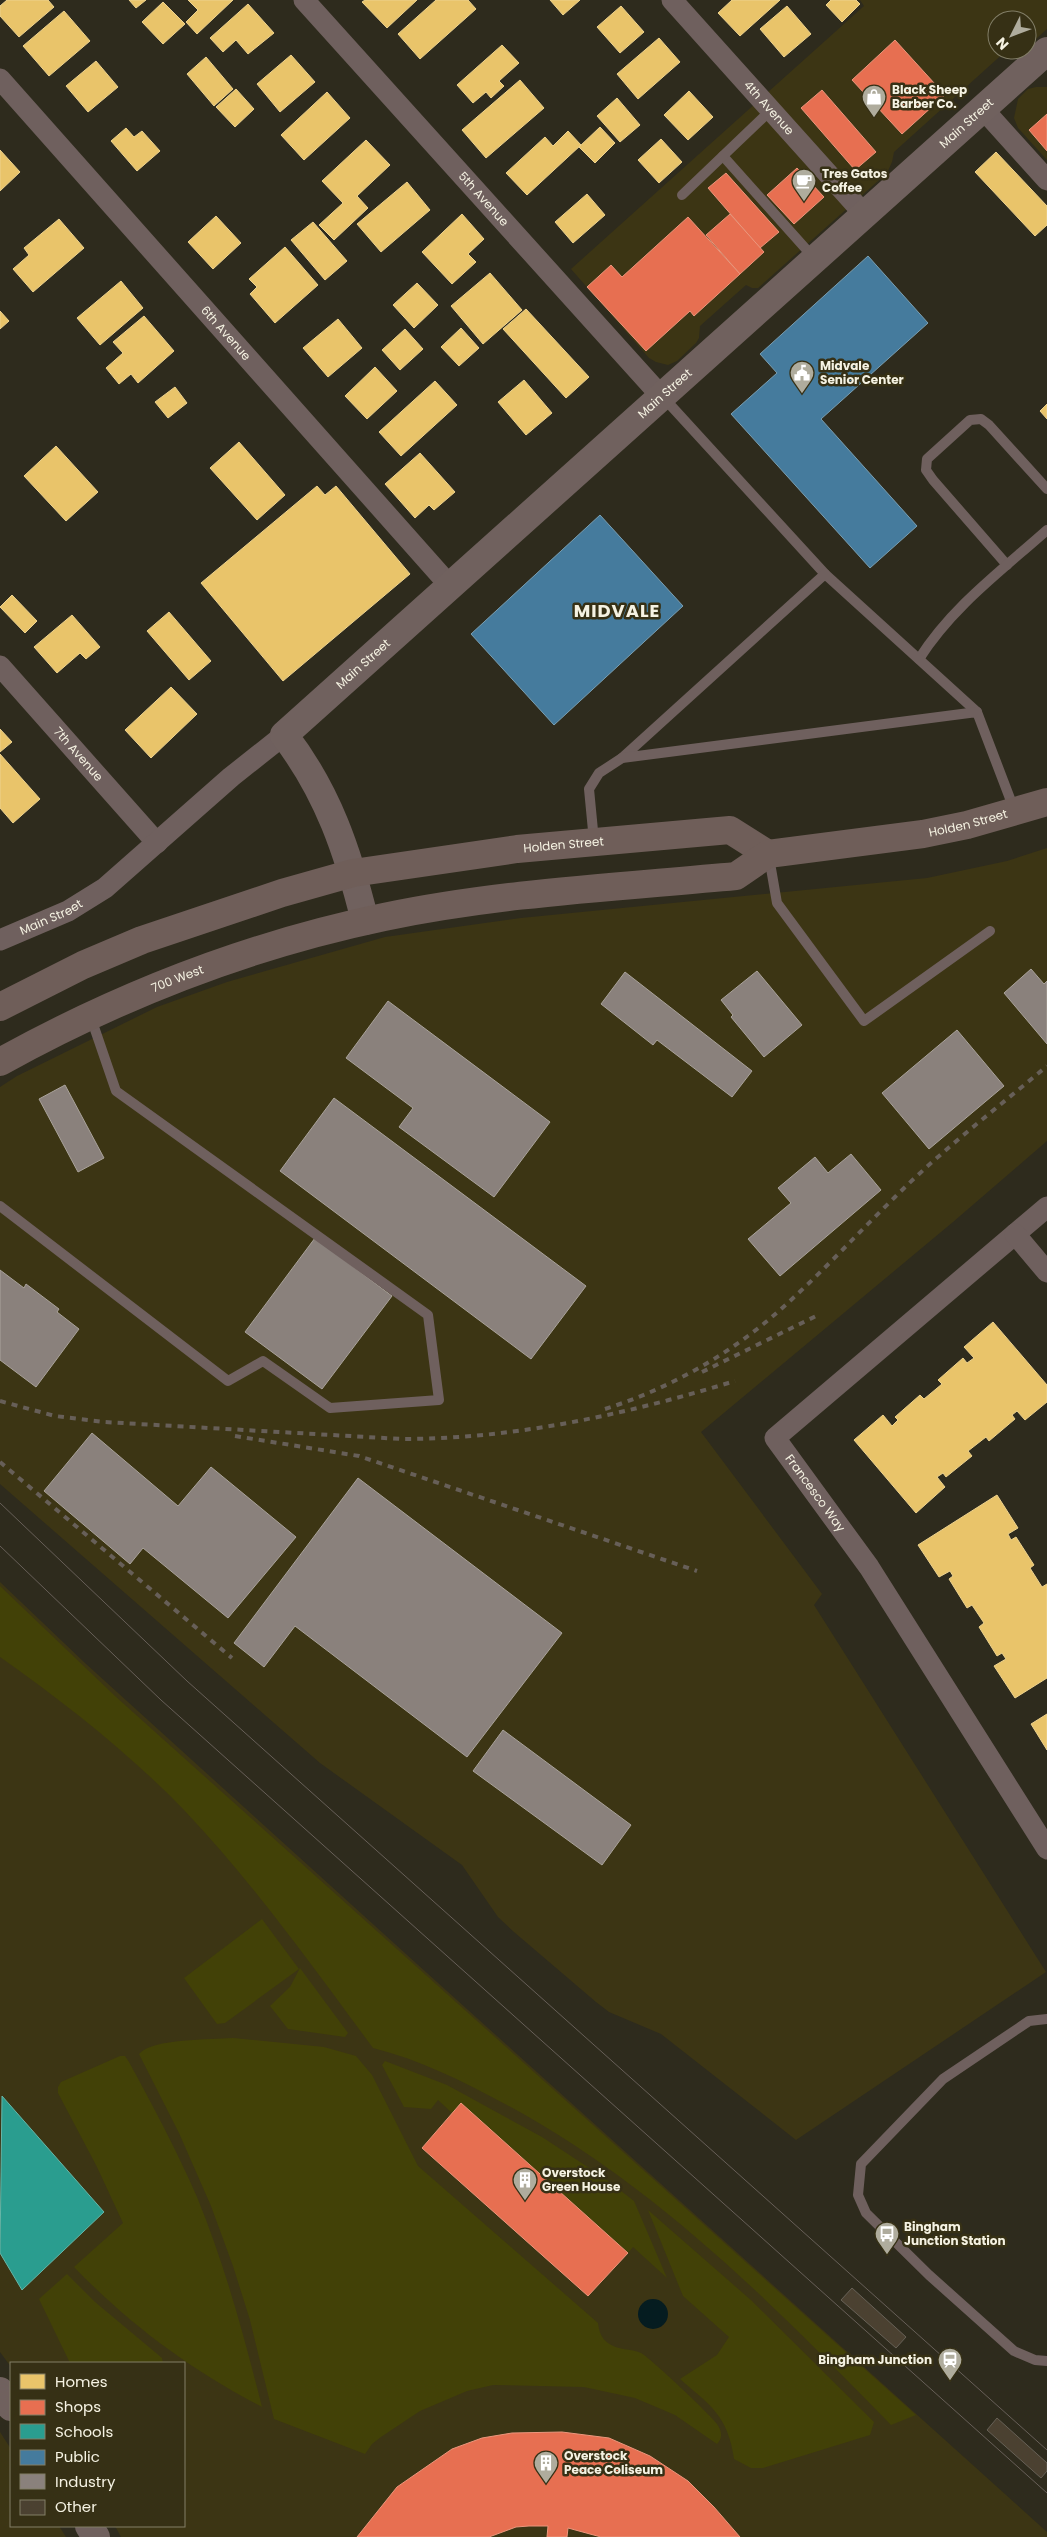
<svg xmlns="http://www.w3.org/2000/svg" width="1047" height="2537" viewBox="0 0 1047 2537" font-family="Poppins,sans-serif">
	<rect width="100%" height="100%" fill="#2e2b1d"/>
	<g fill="#3c3514">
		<polygon points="860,0 1047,0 1047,29 1027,47 1027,20 997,20 997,50 1007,50 894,152 892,162 887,173 758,288 752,288 746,285 700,326 699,338 696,343 677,361 668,365 656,362 649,358 571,269 864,6"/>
		<polygon points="1036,87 1047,87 1047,160 1018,128 1014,118 1018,99 1028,89"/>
		<polygon points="1047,848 1047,1141 953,1222 701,1432 822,1594 814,1605 1046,1972 796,2140 661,2034 609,2012 596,2002 514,1932 498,1917 462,1865 320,1763 0,1484 0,1087 17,1076 157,1007 227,982 385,937 521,918 927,878 1007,861"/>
		<polygon points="0,1582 85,1663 417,1964 1047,2532 1047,2537 121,2537 115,2526 184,2526 184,2363 11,2363 11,2367 0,2352"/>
		<polygon points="0,2432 11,2449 11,2526 59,2526 66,2537 0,2537"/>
	</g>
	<g fill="#424107">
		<path d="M 0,1586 L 115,1696 L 916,2415 L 891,2425 C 774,2305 654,2184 505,2104 C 462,2081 421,2060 373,2048 C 313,1967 254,1884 184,1810 C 129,1753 65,1703 0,1657 Z"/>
		<polygon points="262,1919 299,1969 225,2023 217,2024 184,1978"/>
		<polygon points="300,1968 348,2033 345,2037 288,2029 270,2006 290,1987"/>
		<path d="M 233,2038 L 324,2047 L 356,2056 L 372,2075 L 418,2166 L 598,2323 C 599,2331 601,2338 608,2343 C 619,2351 630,2348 641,2353 C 648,2356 712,2416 717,2424 C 722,2431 723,2438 717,2444 L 675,2415 L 635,2398 L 584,2387 L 493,2385 L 467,2391 L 420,2411 L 381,2437 L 372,2444 L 365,2454 L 274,2419 L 250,2320 L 233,2266 L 211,2206 L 179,2133 L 139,2054 C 153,2038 211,2040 233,2038 Z"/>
		<path d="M 120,2056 L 125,2056 L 129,2062 C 153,2106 177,2151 197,2197 C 225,2265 244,2336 262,2407 C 191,2370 130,2325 74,2267 L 123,2223 L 97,2167 L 58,2093 L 58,2087 L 61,2082 Z"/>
		<polygon points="385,2061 447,2085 542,2137 603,2177 634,2201 667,2278 633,2247 628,2253 461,2103 452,2113 438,2100 431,2109 404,2107 382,2065"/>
		<path d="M 648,2210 L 752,2301 L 874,2422 L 870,2435 L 763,2468 L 751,2468 L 734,2459 C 728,2416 711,2406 680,2379 L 717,2355 L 729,2337 L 683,2296 Z"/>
		<polygon points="67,2274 95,2302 162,2358 163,2363 70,2363 39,2299"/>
	</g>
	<circle fill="#051c20" cx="653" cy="2314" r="15"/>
	<g fill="#e9c46a" stroke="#edd28e">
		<polygon points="7,0 48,0 54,7 19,37 0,16 0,6"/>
		<polygon points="129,0 146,0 136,8"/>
		<polygon points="188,0 233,0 197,34 186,22 198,10"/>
		<polygon points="365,0 417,0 387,28 362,2"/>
		<polygon points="436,0 468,0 476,9 420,59 398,34"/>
		<polygon points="550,0 580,0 563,15"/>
		<polygon points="732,0 780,0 740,36 718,13"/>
		<polygon points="831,0 856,0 860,4 842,22 826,5"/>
		<polygon points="163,2 185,24 163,44 142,22"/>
		<polygon points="248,4 274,33 248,54 236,40 223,52 210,38"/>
		<polygon points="621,6 644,32 620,53 597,27"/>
		<polygon points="787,6 811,34 784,57 760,29"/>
		<polygon points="64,11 90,41 49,76 23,46"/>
		<polygon points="659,38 680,62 638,99 617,74"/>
		<polygon points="502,45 519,63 499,81 504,86 491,98 486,92 473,103 457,85"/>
		<polygon points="291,55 315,82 280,112 257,84"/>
		<polygon points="206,57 233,89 214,106 187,74"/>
		<polygon points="96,61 118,87 88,112 66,86"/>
		<polygon points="520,80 544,108 486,158 462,130"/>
		<polygon points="236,89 254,109 235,127 216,107"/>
		<polygon points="689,91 713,117 688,140 664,115"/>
		<polygon points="327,92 350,118 304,160 281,135"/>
		<polygon points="617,98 640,125 620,142 597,116"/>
		<polygon points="600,127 615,143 595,163 579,147"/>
		<polygon points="126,128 134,137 142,131 160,151 137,171 111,141"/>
		<polygon points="568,131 581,145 527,195 506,173 545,137 553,146"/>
		<polygon points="661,139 682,162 659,183 638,160"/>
		<polygon points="366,140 390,165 357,196 368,208 334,240 319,225 343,203 322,181"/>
		<polygon points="0,150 20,172 0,191"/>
		<polygon points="996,152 1047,206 1047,225 1035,236 975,172"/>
		<polygon points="407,182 430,210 381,252 357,224"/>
		<polygon points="587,194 605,215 573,243 555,222"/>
		<polygon points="462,214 484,239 468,254 476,262 452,284 422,252"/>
		<polygon points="216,216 241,243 213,269 188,242"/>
		<polygon points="59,219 84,248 33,292 13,269 29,255 24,248"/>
		<polygon points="313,222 347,261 325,280 291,240"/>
		<polygon points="285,247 318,285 275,323 250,294 257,287 249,279"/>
		<polygon points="490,273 522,310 483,344 451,306"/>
		<polygon points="121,281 143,308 100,345 77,318"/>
		<polygon points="417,283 438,305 414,328 393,305"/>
		<polygon points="526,309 589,377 566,398 503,329"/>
		<polygon points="0,311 9,321 0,329"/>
		<polygon points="144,316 174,351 138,383 131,374 119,384 106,368 123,353 113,342"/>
		<polygon points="338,319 362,348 328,377 303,348"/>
		<polygon points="461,328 479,348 459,366 441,347"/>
		<polygon points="405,329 423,349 400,370 382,350"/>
		<polygon points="375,367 397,391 367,419 345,396"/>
		<polygon points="524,380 552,413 526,435 498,402"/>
		<polygon points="435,381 457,405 401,456 379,432"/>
		<polygon points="175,387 187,403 168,418 155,402"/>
		<polygon points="1047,404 1047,419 1040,411"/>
		<polygon points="239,442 285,495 257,520 210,468"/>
		<polygon points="56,446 98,492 66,521 24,476"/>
		<polygon points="420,453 455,492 434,510 429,505 415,518 385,484"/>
		<polygon points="317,486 325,495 336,486 410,574 283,681 201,583"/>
		<polygon points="12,595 37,621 25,633 0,607"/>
		<polygon points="169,612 211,661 189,680 147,631"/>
		<polygon points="72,615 100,647 86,659 80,653 57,673 34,647"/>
		<polygon points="171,687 197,714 151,758 125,730"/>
		<polygon points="0,729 12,742 0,752"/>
		<polygon points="0,754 40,799 13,823 0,808"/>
		<polygon points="993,1322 1047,1385 1047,1402 1025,1420 1017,1411 1012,1415 1015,1419 989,1441 986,1437 968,1451 972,1456 946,1477 943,1473 937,1477 945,1487 916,1513 854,1440 883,1415 892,1426 898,1420 895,1417 920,1395 924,1399 942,1384 938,1380 963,1358 967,1363 974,1358 964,1347"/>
		<polygon points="997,1495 1018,1528 1008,1534 1011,1540 1016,1537 1034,1565 1030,1568 1042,1587 1047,1584 1047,1678 1015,1698 994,1666 1006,1659 1002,1653 997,1656 979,1627 984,1623 972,1605 967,1608 949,1579 953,1576 950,1571 939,1577 918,1545"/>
		<polygon points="1047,1714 1047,1750 1031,1724"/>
	</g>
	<g fill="#e76f51" stroke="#eb967c">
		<polygon points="895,40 945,95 902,134 852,80"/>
		<polygon points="822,90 876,152 855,170 801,108"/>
		<polygon points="1047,114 1047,151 1029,130"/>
		<polygon points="797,168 824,197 794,224 767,195"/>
		<polygon points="726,173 779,232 760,248 708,188"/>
		<polygon points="730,214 764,252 740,274 706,235"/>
		<polygon points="688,217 740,274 694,316 690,311 646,351 587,287 611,265 622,277"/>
		<polygon points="461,2103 628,2253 588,2296 422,2148"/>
		<polygon points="562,2432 609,2438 650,2456 688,2481 714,2507 740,2537 601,2537 568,2528 567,2537 547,2537 548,2526 529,2526 516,2527 489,2537 357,2537 397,2487 452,2449 482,2438 512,2433"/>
	</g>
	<polygon fill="#2a9d8f" stroke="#67b6a8" points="2,2096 104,2212 22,2290 0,2253"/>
	<g fill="#457b9d" stroke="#7a9fb2">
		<polygon points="868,256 928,323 821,419 917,526 870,568 731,414 777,373 760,354"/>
		<polygon points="600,515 683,606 554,725 471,634"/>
	</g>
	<g fill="#8a817c" stroke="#aaa39b">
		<polygon points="1031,969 1044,984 1047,981 1047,1044 1004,993"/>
		<polygon points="757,971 802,1025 764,1057 731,1017 733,1015 721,1000"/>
		<polygon points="625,972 752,1071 732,1097 657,1040 653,1045 601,1004"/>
		<polygon points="388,1001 550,1122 494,1197 399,1127 413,1108 346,1058"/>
		<polygon points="957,1030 1004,1086 929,1149 882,1093"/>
		<polygon points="65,1085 104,1158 78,1172 39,1099"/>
		<polygon points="334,1098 586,1286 531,1359 280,1171"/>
		<polygon points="851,1154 881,1190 780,1276 748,1239 791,1203 778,1188 815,1157 828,1173"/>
		<polygon points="315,1238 392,1296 322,1389 245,1332"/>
		<polygon points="0,1270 24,1288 26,1284 59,1309 57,1312 79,1329 36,1387 0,1360"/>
		<polygon points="92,1433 178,1506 211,1467 296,1537 228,1618 143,1548 130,1564 44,1491"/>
		<polygon points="358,1478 562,1633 467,1757 295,1626 264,1667 234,1643"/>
		<polygon points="503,1730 631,1825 602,1865 473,1771"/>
	</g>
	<g fill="#4b4131" stroke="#676157">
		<polygon points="852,2288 906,2337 896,2348 841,2300"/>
		<polygon points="997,2418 1047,2463 1047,2471 1041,2478 987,2430"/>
	</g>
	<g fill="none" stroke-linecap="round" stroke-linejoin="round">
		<g stroke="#6f605e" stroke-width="10">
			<polyline points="723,156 814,258"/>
			<polyline points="682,195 771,110"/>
			<polyline points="663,397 825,574"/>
			<polyline points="1007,565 933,480 926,470 927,459 970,420 981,419 989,425 1047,489"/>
			<path d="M 919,659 C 952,607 1001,571 1047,530"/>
			<polyline points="622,758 825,574 977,712"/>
			<polyline points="594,841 589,789 599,773 622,758 977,712 1014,809"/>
			<polyline points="769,857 777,903 864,1021 990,931"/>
			<polyline points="0,1206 228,1381 263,1361 330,1408 439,1400 428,1315 116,1091 91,1018"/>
			<polyline points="1047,2019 1029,2021 943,2079 861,2164 858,2195 866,2213 929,2275 1014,2351 1035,2360 1047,2361"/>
		</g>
		<g stroke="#6f605e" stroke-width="21">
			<path id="s1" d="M 304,0 L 662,397"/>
			<path id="s2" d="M 672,0 L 865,215"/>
			<path id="s3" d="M 0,79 L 451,587"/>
			<polyline points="983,109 1047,180"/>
			<path id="s4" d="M 0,666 L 157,843"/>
			<path id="s5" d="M 0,940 L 68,911 L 105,888 L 231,777 L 284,735"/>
			<path id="s6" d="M 1047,1207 L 775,1438 L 869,1567 L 1047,1849"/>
			<polyline points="1015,1234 1047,1272"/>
		</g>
		<g stroke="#70615e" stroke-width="28">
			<path id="s7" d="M 365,921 C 348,852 328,792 284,735 L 1047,51"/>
			<polyline points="0,2391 11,2407"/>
			<polyline points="89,2526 96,2537"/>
		</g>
		<g stroke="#6f5e59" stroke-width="28">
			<path id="s8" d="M 0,1007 L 83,965 L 142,940 L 282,893 L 353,873 L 517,849 L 730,830 L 768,854"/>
			<path id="s9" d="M 0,1062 C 119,996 250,945 384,917 C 499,893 618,887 736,876 L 768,854 L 923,834 L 967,825 L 1047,802"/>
		</g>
		<g stroke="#675f58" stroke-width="1">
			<polyline points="0,1503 187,1681 1047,2450"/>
			<polyline points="0,1546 161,1700 1047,2493"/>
		</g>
		<g stroke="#675f58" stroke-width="4" stroke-dasharray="6 6" stroke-linecap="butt">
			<polyline points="702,1372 816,1316"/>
			<path d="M 0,1401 L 55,1416 L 104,1422 L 402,1439 C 516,1439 627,1414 735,1381"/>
			<path d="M 605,1409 C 665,1390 724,1358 773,1316 C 816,1279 854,1237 895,1197 C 942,1150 996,1109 1047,1066"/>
			<polyline points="235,1436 359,1456 697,1571"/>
			<polyline points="0,1462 232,1658"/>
		</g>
	</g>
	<defs>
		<symbol id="shop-pin" viewBox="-11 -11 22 30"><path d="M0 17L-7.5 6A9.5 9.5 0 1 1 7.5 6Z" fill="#afac9d" stroke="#363015"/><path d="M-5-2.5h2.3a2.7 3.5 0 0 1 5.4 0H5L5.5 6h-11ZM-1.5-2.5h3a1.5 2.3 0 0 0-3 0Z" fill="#fff"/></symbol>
		<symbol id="cafe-pin" viewBox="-11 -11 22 30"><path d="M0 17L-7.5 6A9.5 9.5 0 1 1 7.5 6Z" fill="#afac9d" stroke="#363015"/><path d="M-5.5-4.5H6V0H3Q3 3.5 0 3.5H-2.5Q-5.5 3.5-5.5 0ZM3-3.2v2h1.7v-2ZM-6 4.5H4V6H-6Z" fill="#fff"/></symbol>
		<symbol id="civic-pin" viewBox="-11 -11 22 30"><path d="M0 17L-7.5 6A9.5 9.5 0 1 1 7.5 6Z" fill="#afac9d" stroke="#363015"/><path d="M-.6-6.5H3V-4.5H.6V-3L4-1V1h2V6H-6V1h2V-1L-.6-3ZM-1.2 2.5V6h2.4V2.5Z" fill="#fff"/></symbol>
		<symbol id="building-pin" viewBox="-11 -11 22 30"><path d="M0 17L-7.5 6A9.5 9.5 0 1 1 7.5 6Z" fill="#afac9d" stroke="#363015"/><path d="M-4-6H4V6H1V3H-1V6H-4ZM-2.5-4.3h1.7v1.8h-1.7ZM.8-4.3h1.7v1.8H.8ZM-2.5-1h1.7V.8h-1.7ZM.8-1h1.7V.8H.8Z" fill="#fff"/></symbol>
		<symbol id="bus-pin" viewBox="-11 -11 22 30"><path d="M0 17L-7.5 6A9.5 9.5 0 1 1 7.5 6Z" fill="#afac9d" stroke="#363015"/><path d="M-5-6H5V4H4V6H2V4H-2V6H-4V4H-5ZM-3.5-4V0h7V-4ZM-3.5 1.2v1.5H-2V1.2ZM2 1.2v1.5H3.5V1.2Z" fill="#fff"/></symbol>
		<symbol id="station-pin" viewBox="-11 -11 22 30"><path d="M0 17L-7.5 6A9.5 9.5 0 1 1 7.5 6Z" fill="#afac9d" stroke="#363015"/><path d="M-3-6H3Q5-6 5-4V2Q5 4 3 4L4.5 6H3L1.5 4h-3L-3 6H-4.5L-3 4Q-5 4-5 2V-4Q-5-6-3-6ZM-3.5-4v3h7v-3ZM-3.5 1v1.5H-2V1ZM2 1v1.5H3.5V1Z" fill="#fff"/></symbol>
	</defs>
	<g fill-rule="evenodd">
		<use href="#shop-pin" x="860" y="83" width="28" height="38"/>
		<use href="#cafe-pin" x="790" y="167" width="28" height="38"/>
		<use href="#civic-pin" x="788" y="359" width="28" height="38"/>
		<use href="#building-pin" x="511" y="2166" width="28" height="38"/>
		<use href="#bus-pin" x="873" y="2220" width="28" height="38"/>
		<use href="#station-pin" x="936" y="2346" width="28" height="38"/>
		<use href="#building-pin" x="532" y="2449" width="28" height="38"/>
	</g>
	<g text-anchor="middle" stroke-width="5" stroke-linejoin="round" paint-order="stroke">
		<g font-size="12" font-weight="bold" fill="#f5f2e2" stroke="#363015" text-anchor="start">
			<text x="892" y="94">Black Sheep<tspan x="892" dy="14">Barber Co.</tspan></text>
			<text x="822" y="178">Tres Gatos<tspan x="822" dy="14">Coffee</tspan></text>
			<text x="820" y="370">Midvale<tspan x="820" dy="14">Senior Center</tspan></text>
			<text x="542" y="2177">Overstock<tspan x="542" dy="14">Green House</tspan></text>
			<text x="904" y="2231">Bingham<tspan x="904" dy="14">Junction Station</tspan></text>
			<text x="932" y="2364" text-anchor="end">Bingham Junction</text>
			<text x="564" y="2460">Overstock<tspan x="564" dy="14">Peace Coliseum</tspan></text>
		</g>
		<g font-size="12" fill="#f5f2e2" stroke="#363015">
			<text dy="4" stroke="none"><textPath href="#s2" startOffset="145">4th Avenue</textPath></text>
			<text dy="4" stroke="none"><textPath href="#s7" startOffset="1121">Main Street</textPath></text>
			<text dy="4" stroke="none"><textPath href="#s1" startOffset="268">5th Avenue</textPath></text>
			<text dy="4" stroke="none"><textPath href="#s3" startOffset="340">6th Avenue</textPath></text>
			<text dy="4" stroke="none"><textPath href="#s7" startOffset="716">Main Street</textPath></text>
			<text dy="4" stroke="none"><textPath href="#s7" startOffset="311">Main Street</textPath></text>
			<text dy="4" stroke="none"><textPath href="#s4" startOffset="118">7th Avenue</textPath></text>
			<text dy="4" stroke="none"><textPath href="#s9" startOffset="1008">Holden Street</textPath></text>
			<text dy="4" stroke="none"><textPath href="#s8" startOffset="591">Holden Street</textPath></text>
			<text dy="4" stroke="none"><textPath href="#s5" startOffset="56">Main Street</textPath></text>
			<text dy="4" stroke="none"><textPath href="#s9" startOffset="196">700 West</textPath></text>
			<text dy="4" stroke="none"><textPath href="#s6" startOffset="425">Francesco Way</textPath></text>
		</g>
		<g font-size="18" font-weight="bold" letter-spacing="1" fill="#f5f2e2" stroke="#363015">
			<text x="617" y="617">MIDVALE</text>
		</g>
	</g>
	<rect x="10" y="2362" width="175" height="165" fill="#363015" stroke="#827e67"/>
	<rect x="20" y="2374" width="25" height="15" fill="#e9c46a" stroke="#827e67"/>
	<text x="55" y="2387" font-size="15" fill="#f5f2e2">Homes</text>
	<rect x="20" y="2400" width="25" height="15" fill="#e76f51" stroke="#827e67"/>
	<text x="55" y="2412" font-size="15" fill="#f5f2e2">Shops</text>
	<rect x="20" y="2424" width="25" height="15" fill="#2a9d8f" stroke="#827e67"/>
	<text x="55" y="2437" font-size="15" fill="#f5f2e2">Schools</text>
	<rect x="20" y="2450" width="25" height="15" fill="#457b9d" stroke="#827e67"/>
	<text x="55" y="2462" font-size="15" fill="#f5f2e2">Public</text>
	<rect x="20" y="2474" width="25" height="15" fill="#8a817c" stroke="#827e67"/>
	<text x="55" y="2487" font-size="15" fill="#f5f2e2">Industry</text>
	<rect x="20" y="2500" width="25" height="15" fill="#4b4131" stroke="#827e67"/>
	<text x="55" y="2512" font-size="15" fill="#f5f2e2">Other</text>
	<g transform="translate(1012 35) rotate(228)"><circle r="24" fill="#363015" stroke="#827e67"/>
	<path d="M0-4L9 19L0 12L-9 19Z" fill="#afac9d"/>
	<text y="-8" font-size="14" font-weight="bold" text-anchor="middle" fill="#f5f2e2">N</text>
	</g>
</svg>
